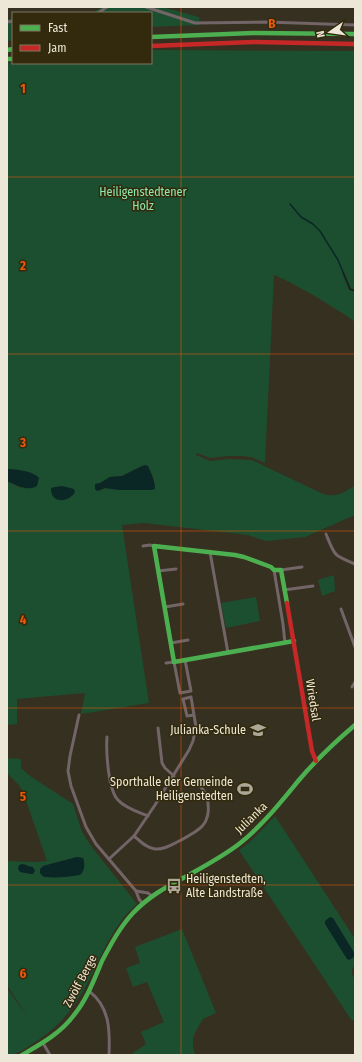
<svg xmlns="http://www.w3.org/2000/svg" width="362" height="1062" viewBox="0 0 362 1062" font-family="'Fira Sans Condensed',sans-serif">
	<rect width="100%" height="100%" fill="#353020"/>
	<g fill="#1c4f30" fill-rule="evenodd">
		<polygon points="102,7 162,7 199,17 200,25 151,27 151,13 92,13"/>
		<polygon points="7,19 13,19 13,40 7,41"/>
		<path d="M 151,50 L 355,51 L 355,290 L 351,288 L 344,272 L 342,273 L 349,290 L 355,292 L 355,322 C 342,312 327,304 313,295 C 300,288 287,280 274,275 L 265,463 L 251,457 L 241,456 L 228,456 L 210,458 L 197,453 L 196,455 L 210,461 L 228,459 L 252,460 L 323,494 C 338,498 343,492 355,486 L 355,515 L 305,537 L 266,541 L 248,535 L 144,523 L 122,525 L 149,703 L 81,714 L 85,693 L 17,699 L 17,724 L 7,725 L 7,481 L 21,488 L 32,473 L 7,469 L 7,63 L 151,63 ZM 142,466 L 148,466 L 153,477 L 155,486 L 152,490 L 119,490 L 105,488 L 100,491 L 95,485 L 100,483 L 110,477 L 122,476 Z"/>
		<polygon points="334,575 335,591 322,596 318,580"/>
		<polygon points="256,597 260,621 226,628 221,603"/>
		<path d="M 7,758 L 21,759 L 21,768 L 30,776 L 73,804 L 82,832 L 91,846 L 137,904 C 112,925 102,956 87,984 C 73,1010 57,1029 32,1044 C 25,1049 16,1055 7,1055 L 7,988 L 28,1018 L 7,985 L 7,861 L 35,862 L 47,861 L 23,792 L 19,785 L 7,773 ZM 77,857 L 83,858 C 85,862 84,868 82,873 L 42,876 L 40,871 L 43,866 ZM 24,864 L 30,867 L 33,874 L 30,874 L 21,872 Z"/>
		<polygon points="275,816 355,939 355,965 352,969 352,974 355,980 355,1019 352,1021 239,850 250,842"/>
		<polygon points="182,929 216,1013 203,1019 197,1029 193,1037 193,1046 195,1055 134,1055 133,1053 146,1044 141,1032 164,1022 147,982 133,987 126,968 140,963 135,947"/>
	</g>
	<g fill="#0a2726">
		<path d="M 145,465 L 148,466 C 151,473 155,481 155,489 L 152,490 L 119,490 L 105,488 L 97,491 L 95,489 L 95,484 L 100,483 L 110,477 L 122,476 L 142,466 Z"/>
		<path d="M 7,469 C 16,469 33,471 39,478 L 37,486 C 28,492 16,485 7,481 Z"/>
		<path d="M 62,486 L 74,489 L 75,492 C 69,503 50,504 51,488 L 55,487 Z"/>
		<path d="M 77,857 L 83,858 C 85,863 85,871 80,875 C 68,877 56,878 44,877 L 40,873 L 40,869 L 43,866 Z"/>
		<path d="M 22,864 C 25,864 28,867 33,867 L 35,871 L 33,874 L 31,874 L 20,872 L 18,869 L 19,865 Z"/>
		<polygon points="330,917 333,918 355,954 354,957 349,960 347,959 325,924 325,921"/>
	</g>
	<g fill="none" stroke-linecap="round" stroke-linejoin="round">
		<polyline stroke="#0a2726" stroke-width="1.5" points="290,204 301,217 313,224 320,231 338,260 350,289 355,291"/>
		<g stroke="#726467" stroke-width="3">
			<polyline points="146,7 195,23 267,22 355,25"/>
			<polyline points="98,13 107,7"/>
			<polyline points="7,22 13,21"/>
			<path d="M 326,534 C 335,556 333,555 355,564"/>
			<polyline points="143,546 150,545 154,546"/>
			<polyline points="210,552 228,653"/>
			<polyline points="274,570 283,624 285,643"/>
			<polyline points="281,570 302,567"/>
			<polyline points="158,571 176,569"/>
			<polyline points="284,590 313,586"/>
			<polyline points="165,607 183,604"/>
			<polyline points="341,609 355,647"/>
			<polyline points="171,643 188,640"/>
			<polyline points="166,663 174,662 180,693 191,691 185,660"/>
			<polyline points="352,687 355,682"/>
			<polyline points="79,715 70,756 68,771 71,786 86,827 96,844 136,891 139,899 142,903"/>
			<polyline points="158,728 162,763 165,768 174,776"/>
			<path d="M 107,737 C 106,751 108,790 118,800 C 125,808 138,812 148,816"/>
			<path d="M 134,836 C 140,841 146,848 155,849 C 164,850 173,844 181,840 C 198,831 211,825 208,803 C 206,795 205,790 198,784"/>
			<polyline points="109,859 134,836 155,805 189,750 193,741 196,727 191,697 183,699 187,716 194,715"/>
			<polyline points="136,891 148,893 152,896"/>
			<path d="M 89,991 C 110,1007 110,1031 109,1055"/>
			<polyline points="43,1043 50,1055"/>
		</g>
		<g stroke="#4caf50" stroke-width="4.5">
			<polyline points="151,37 253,33 355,34"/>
			<polyline points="7,50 13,49"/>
			<polyline points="7,59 13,59"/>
			<polyline points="287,603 281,570 274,570 271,567 244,557 235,555 154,546 174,662 294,641"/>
			<path d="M 22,1055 C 41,1044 61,1033 74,1015 C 87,999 94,980 102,961 C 111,944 120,927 133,913 C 148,897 166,887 185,877 C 203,867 222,857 239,844 C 262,826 280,803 299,780 C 316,760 335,742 355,725"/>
		</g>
		<g stroke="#c62828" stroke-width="4.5">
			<polyline points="151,46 253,42 355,44"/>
			<polyline points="287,603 312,751 316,761"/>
		</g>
	</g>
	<path fill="none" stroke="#e8590c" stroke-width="1" stroke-opacity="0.55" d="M 181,7 L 181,1055M 7,177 L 355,177M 7,354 L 355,354M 7,531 L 355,531M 7,708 L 355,708M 7,885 L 355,885"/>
	<defs>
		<symbol id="school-bare" viewBox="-9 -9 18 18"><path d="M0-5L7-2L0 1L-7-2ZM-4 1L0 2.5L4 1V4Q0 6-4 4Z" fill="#ada797" stroke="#332a0d" stroke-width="2.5" paint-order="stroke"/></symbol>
		<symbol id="stadium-bare" viewBox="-9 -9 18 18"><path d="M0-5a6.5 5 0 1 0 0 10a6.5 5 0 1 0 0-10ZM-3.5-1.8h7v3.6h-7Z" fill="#ada797" stroke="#332a0d" stroke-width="2.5" paint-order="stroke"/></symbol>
		<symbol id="bus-bare" viewBox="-9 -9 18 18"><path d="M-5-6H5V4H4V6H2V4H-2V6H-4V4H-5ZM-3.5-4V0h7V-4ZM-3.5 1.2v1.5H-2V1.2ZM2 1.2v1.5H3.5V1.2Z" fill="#ada797" stroke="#332a0d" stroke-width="2.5" paint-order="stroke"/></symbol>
	</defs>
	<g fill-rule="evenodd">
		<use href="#school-bare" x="247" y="719" width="22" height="22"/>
		<use href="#stadium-bare" x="234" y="778" width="22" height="22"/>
		<use href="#bus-bare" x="163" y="875" width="22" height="22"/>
	</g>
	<g text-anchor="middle" stroke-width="3" stroke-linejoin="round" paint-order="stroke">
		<g font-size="12" fill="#8ce8ad" stroke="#332a0d">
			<text x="143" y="196">Heiligenstedtener<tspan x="143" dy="14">Holz</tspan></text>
		</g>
		<g font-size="12" fill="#ede7d7" stroke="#332a0d">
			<text transform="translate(313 700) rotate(81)" y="4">Wriedsal</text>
			<text transform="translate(251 818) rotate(-44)" y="4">Julianka</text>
			<text transform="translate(80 981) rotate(-62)" y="4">Zwölf Berge</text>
		</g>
		<g font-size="12" fill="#ede7d7" stroke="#332a0d" text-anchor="end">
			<text x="246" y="734">Julianka-Schule</text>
			<text x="233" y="786">Sporthalle der Gemeinde<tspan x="233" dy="14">Heiligenstedten</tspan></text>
			<text x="186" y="883" text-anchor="start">Heiligenstedten,<tspan x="186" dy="14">Alte Landstraße</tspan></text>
		</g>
	</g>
	<g font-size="13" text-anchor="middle" font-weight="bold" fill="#e8590c" stroke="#332a0d" stroke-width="3" stroke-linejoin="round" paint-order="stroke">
		<text x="272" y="28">B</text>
		<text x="23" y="93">1</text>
		<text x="23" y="270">2</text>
		<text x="23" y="447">3</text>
		<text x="23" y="624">4</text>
		<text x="23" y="801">5</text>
		<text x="23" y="978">6</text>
	</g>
	<rect width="362" height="1062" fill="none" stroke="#ede7d7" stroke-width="16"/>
	<rect x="12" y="12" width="140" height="52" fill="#332a0d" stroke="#7d765e"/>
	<rect x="20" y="25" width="20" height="6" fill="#4caf50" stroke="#7d765e"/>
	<text x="48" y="32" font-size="12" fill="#ede7d7">Fast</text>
	<rect x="20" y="45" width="20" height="6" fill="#c62828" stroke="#7d765e"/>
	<text x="48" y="52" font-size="12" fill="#ede7d7">Jam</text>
	<g transform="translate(330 32) rotate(257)" stroke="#332a0d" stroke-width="3" paint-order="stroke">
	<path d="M0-3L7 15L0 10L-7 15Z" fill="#ede7d7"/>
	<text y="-6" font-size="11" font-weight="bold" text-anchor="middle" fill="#ede7d7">N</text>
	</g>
</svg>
